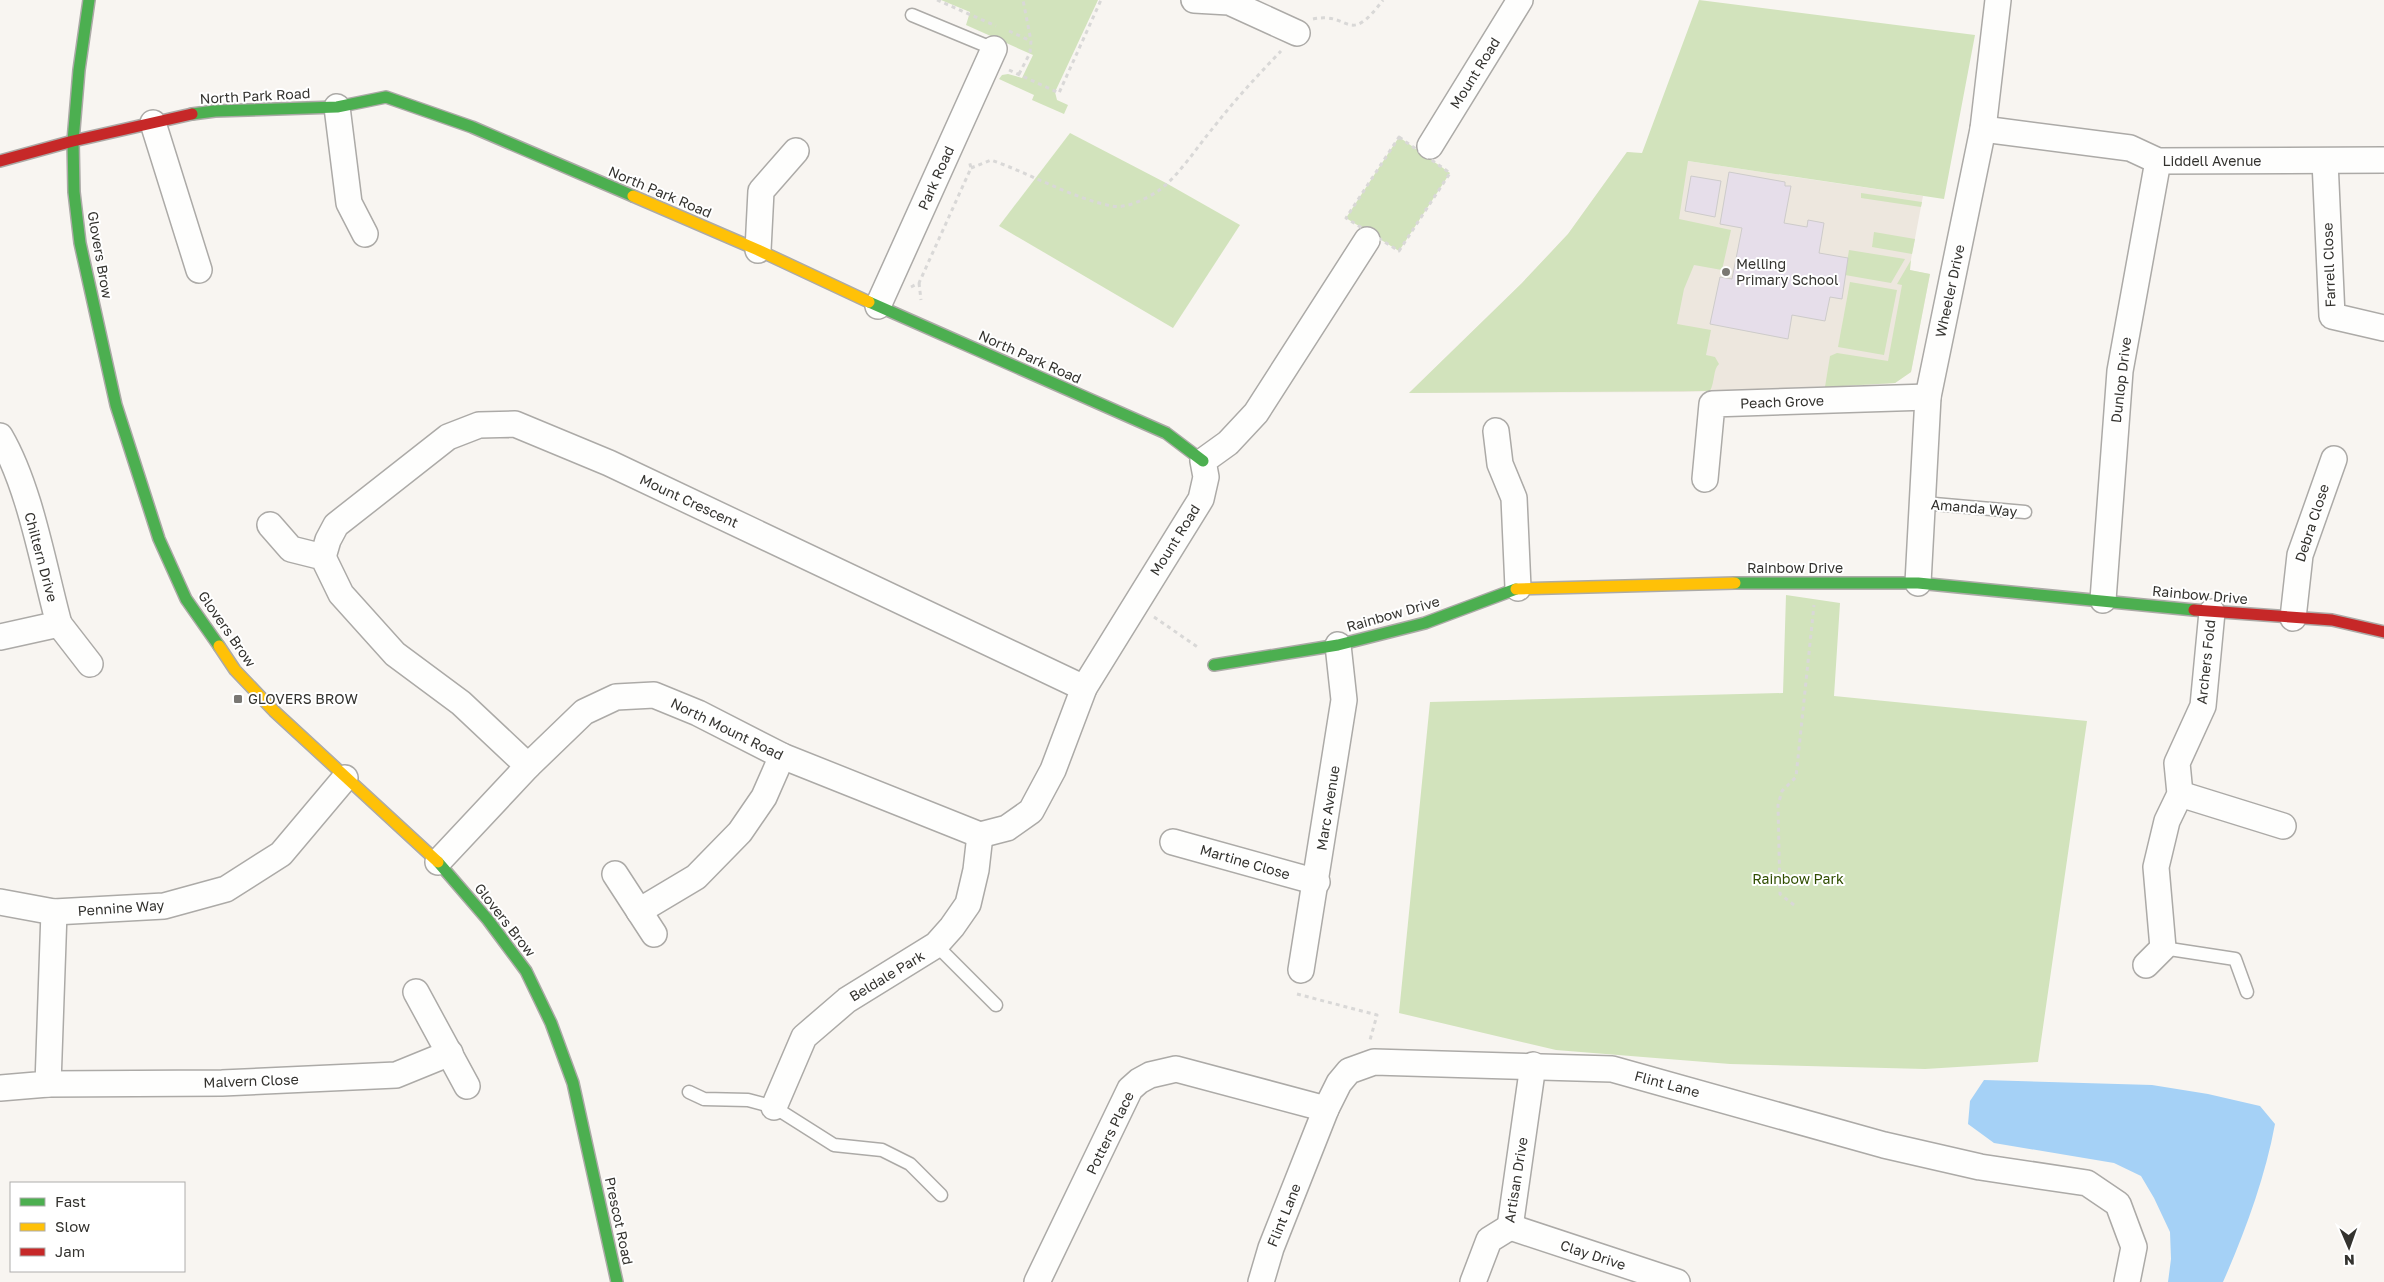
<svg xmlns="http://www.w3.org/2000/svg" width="2384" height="1282" viewBox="0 0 2384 1282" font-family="'Golos Text',sans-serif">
	<rect width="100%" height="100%" fill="#f8f5f1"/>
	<polygon fill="#ede7de" points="1627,152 1923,196 1909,270 1930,274 1911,372 1895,383 1884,384 1683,392 1409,393 1522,283 1568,234"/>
	<g fill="#d2e3bc">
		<polygon points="941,0 1098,0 1055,92 1057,100 1068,105 1064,114 1032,100 1034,95 999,79 1002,75 1008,74 1022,78 1033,55 966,25 970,12"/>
		<path d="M 1699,0 L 1975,35 L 1944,199 L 1688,161 L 1679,219 L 1731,230 L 1722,270 L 1694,265 L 1684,289 L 1677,324 L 1711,330 L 1706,355 L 1715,357 L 1719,364 C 1713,369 1715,382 1710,391 L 1409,393 L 1522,283 L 1568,234 L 1627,152 L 1642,153 Z"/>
		<polygon points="1070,133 1166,183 1240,225 1173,328 999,226"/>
		<polygon points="1399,137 1450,173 1399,251 1346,218"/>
		<polygon points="1861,193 1922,202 1921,207 1861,198"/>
		<polygon points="1874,232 1915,239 1912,254 1872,247"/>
		<polygon points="1849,250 1905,259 1891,283 1845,275"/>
		<polygon points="1911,260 1910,270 1930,274 1911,372 1895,383 1825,387 1830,356 1837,353 1888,361 1902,285 1897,284"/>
		<polygon points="1850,282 1897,290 1884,355 1838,347"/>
		<polygon points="1786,595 1840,603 1834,696 2087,721 2038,1062 1925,1069 1730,1064 1556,1050 1399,1013 1430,702 1783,693"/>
	</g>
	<path fill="#a5d1f6" d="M 1984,1080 L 2152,1085 L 2208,1094 L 2260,1106 L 2275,1124 C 2265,1178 2245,1232 2223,1282 L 2168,1282 L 2171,1259 L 2170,1232 L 2154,1198 L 2141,1176 L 2114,1163 L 1994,1143 L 1968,1124 L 1970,1101 Z"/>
	<g fill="#e6deea" stroke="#cdcbca">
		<polygon points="1729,172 1785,182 1785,186 1791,186 1784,223 1807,227 1808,220 1824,223 1819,253 1848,258 1842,299 1830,297 1825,321 1792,315 1788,339 1710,324 1720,277 1732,279 1742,228 1720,224"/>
		<polygon points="1691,176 1721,181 1715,217 1685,211"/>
	</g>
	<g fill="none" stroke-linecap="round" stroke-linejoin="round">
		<defs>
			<g id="lane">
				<polyline points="912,15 994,49"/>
				<polyline points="1923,503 2025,512"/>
				<polyline points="936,945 996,1005"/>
				<polyline points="2163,948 2235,959 2247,992"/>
				<polyline points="689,1092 704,1099 748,1100 774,1107 834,1145 882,1150 910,1164 941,1195"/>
			</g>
			<g id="street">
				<polyline points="1194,0 1229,2 1297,33"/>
				<polyline points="337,107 349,203 365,234"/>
				<polyline points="153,123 199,270"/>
				<polyline points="1983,129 2130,148 2158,161 2384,160"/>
				<polyline points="1430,146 1520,0"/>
				<polyline points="2325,161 2332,316 2384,328"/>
				<polyline points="758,250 761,191 796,151"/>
				<polyline points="878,306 994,49"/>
				<polyline points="1496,431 1500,464 1514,498 1518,588"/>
				<path d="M 0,436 C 30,487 43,565 59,624 L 0,637"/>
				<polyline points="1705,479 1712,404 1928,397"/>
				<polyline points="270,525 291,549 323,557 341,594 395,654 461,703 528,766"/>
				<polyline points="323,557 328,540 336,525 448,437 479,425 515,424 609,463 1084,688"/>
				<polyline points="1918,583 1928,397 1983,129 1998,0"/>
				<polyline points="2103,600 2120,371 2158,161"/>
				<polyline points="2293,618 2300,555 2334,459"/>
				<polyline points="59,624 90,664"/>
				<polyline points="2180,794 2283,826"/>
				<polyline points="980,835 1007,828 1031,811 1053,770 1084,688 1201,499 1206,477 1203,461 1228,443 1256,413 1367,240"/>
				<polyline points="1173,842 1317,882"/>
				<polyline points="438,862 528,766 584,712 616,697 654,695 698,713 782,756 980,835"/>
				<polyline points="615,874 654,934"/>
				<polyline points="0,902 54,912 164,906 226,889 281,854 345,778"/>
				<polyline points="639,911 696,877 740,832 764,797 782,756"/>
				<polyline points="2146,965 2163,948 2156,867 2167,821 2180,794 2177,763 2203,706 2212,612"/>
				<polyline points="1301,970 1344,700 1338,645"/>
				<polyline points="416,992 467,1086"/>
				<polyline points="48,1084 222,1083 396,1075 450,1053"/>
				<polyline points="0,1088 48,1084 54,912"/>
				<polyline points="774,1107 804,1037 847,1000 936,945 952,927 968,904 976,870 980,835"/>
				<polyline points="1510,1227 1677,1282"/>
				<polyline points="1510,1227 1533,1065"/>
				<polyline points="1037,1282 1130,1089 1139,1081 1150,1075 1176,1069 1326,1109"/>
				<polyline points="1261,1282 1271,1248 1326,1109 1339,1083 1349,1071 1374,1062 1612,1069 1884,1145 1980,1167 2087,1183 2118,1204 2134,1247 2127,1282"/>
				<polyline points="1473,1282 1489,1240 1510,1227"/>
			</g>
			<g id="fast">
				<polyline points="89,0 79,70 73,141 74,192 80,243 116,405 159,539 186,599 219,646"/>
				<polyline points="192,114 215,111 337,107 386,97 472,127 633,196"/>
				<polyline points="869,302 1166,433 1203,461"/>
				<polyline points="1735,583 1918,583 2194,610"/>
				<polyline points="1214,665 1338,645 1425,623 1516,589"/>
				<polyline points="438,862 488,920 526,971 551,1023 573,1083 617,1282"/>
			</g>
			<g id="slow">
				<polyline points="633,196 758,250 869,302"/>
				<polyline points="1516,589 1735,583"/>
				<polyline points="219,646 235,670 274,711 438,862"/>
			</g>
			<g id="jam">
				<polyline points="0,161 73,141 192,114"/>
				<polyline points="2194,610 2332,620 2384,632"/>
			</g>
		</defs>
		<use href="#lane" stroke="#acaaa7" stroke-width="15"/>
		<use href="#street" stroke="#acaaa7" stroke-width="28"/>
		<use href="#fast" stroke="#acaaa7" stroke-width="14"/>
		<use href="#slow" stroke="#acaaa7" stroke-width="14"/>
		<use href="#jam" stroke="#acaaa7" stroke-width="14"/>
		<g stroke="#d9d8d7" stroke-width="3" stroke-dasharray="4 4" stroke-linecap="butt">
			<polyline points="937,0 996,26"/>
			<path d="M 1313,19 C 1351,11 1347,48 1383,0"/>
			<polyline points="1009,31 1031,41"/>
			<polyline points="1009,70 1059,93 1101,0"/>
			<polyline points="1019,74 1030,53 1031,41 1023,0"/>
			<polygon points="1399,137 1450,173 1399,251 1346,218"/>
			<path d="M 971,168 L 991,160 C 1029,173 1074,199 1112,206 C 1126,209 1146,199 1158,191 C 1178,177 1197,147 1213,128 C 1234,101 1257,76 1281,51"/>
			<polyline points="919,283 921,300"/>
			<polyline points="911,287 919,283 971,168 969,160"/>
			<polyline points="1154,617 1199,648"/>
			<polyline points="1794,905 1780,894 1778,805 1782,791 1796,777 1814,605"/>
			<polyline points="1297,994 1377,1015 1370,1040"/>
		</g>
		<use href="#lane" stroke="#fefefd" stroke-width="12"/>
		<use href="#street" stroke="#fefefd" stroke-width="25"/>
		<use href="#fast" stroke="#4caf50" stroke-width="11"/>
		<use href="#slow" stroke="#ffc107" stroke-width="11"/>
		<use href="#jam" stroke="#c62828" stroke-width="11"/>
	</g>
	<g fill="#797773" stroke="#fff" stroke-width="2">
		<circle cx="1726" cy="272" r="5"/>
		<rect x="233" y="694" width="10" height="10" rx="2.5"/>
	</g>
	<g text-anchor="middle" stroke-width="4" stroke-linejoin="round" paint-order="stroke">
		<g font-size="14" fill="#34332f" stroke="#fff">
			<text transform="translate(1475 73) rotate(-58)" y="5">Mount Road</text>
			<text transform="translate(255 96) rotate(-3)" y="5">North Park Road</text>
			<text x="2212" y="166">Liddell Avenue</text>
			<text transform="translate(936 178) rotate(-66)" y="5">Park Road</text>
			<text transform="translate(660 192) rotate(23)" y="5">North Park Road</text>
			<text transform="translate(100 255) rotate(80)" y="5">Glovers Brow</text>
			<text transform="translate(2329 265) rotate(-92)" y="5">Farrell Close</text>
			<text transform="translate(1950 291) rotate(-78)" y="5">Wheeler Drive</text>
			<text transform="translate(1030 357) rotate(24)" y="5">North Park Road</text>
			<text transform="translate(2121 380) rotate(-83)" y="5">Dunlop Drive</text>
			<text transform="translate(1782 402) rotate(-2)" y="5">Peach Grove</text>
			<text transform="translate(689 501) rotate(25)" y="5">Mount Crescent</text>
			<text transform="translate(1974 508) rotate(5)" y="5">Amanda Way</text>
			<text transform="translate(2312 523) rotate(-72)" y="5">Debra Close</text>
			<text transform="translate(1175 540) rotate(-58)" y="5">Mount Road</text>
			<text transform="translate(41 557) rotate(75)" y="5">Chiltern Drive</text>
			<text x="1795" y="573">Rainbow Drive</text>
			<text transform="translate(2200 595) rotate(5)" y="5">Rainbow Drive</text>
			<text transform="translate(1393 614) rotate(-16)" y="5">Rainbow Drive</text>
			<text transform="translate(227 629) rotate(55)" y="5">Glovers Brow</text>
			<text transform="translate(2206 662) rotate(-84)" y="5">Archers Fold</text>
			<text transform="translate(727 729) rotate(26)" y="5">North Mount Road</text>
			<text transform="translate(1328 808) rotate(-81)" y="5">Marc Avenue</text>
			<text transform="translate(1245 862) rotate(16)" y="5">Martine Close</text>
			<text transform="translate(121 908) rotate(-4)" y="5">Pennine Way</text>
			<text transform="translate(505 920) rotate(52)" y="5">Glovers Brow</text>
			<text transform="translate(887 976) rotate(-31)" y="5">Beldale Park</text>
			<text transform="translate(251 1081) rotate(-2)" y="5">Malvern Close</text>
			<text transform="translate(1667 1084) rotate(15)" y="5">Flint Lane</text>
			<text transform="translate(1110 1133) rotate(-64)" y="5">Potters Place</text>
			<text transform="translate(1516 1180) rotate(-81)" y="5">Artisan Drive</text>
			<text transform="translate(1284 1215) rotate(-68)" y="5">Flint Lane</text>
			<text transform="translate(619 1221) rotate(78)" y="5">Prescot Road</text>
			<text transform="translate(1593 1255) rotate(18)" y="5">Clay Drive</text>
		</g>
		<g font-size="14" fill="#34332f" stroke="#fff" text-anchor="start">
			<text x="1736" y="269">Melling<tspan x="1736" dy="16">Primary School</tspan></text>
			<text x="248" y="704">GLOVERS BROW</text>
		</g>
		<g font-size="14" fill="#304e00" stroke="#fff">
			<text x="1798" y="884">Rainbow Park</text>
		</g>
	</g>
	<rect x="10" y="1182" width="175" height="90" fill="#ffffff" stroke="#aeadac"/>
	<rect x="20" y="1198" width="25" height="8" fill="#4caf50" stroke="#aeadac"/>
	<text x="55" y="1207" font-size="15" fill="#34332f">Fast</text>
	<rect x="20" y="1223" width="25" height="8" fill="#ffc107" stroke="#aeadac"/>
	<text x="55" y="1232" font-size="15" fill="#34332f">Slow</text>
	<rect x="20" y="1248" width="25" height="8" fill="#c62828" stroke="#aeadac"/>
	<text x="55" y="1257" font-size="15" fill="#34332f">Jam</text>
	<g transform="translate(2349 1247) rotate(178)" stroke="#ffffff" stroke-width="4" paint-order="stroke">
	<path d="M0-4L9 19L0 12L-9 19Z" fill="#34332f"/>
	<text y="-8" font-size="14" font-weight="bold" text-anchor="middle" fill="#34332f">N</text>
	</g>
</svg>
